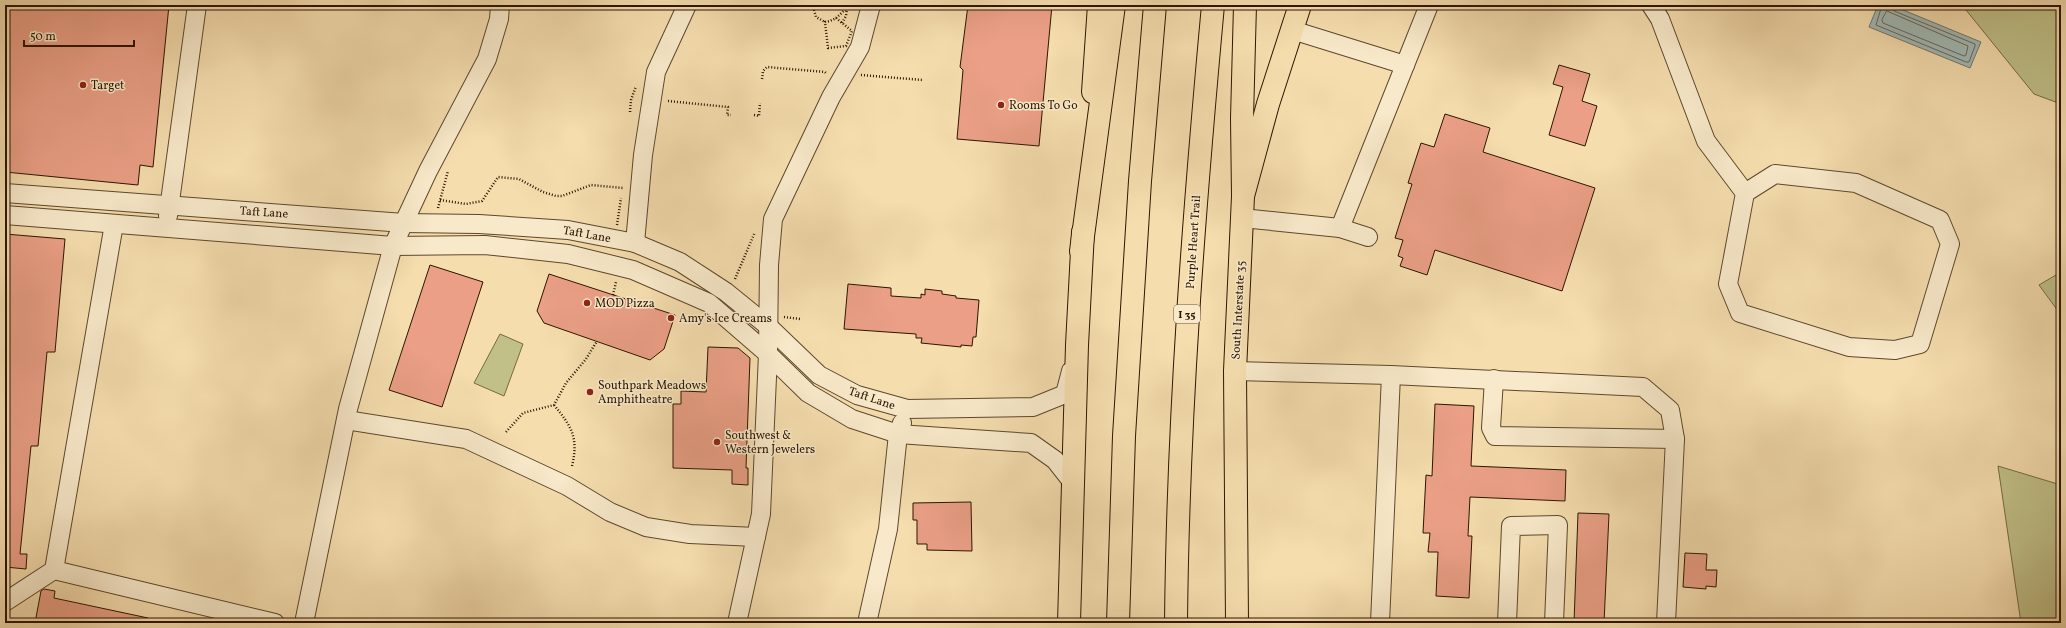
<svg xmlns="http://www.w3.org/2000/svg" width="2066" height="628" viewBox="0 0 2066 628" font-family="Vollkorn,serif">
	<rect width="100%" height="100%" fill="#f5ddae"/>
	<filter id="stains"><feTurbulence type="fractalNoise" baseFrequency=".005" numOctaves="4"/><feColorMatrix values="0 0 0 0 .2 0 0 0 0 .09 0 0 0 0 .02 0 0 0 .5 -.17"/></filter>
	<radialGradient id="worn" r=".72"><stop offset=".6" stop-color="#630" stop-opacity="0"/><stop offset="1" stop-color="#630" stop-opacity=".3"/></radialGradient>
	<g fill="#c0c088" stroke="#766a44">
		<polygon points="1962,5 2061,5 2061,104 2034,94"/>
		<polygon points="2061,272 2061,315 2039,285"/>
		<polygon points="500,334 523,344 504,396 474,383"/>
		<polygon points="1998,466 2061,485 2061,623 2021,623"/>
	</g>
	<polygon fill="#a1b9b5" stroke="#72776d" points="1878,5 1891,5 1981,42 1970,68 1869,27"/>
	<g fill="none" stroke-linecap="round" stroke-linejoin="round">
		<g stroke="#66675a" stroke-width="1">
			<polyline points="1882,5 1876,25 1966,62 1969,62 1975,46 1975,44 1894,11 1891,5"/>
			<polygon points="1887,11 1968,46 1966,55 1964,56 1883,23 1882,20"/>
		</g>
	</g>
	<g fill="#ea9f86" stroke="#2c1500">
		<polygon points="5,5 169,5 153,167 140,165 138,185 5,172"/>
		<polygon points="968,5 1052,5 1039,146 957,139 963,70 960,67"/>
		<polygon points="1559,65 1590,74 1582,101 1597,106 1585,146 1549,135 1563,87 1553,84"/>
		<polygon points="1445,114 1490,128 1483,152 1595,188 1562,291 1435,250 1427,275 1400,266 1403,258 1398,256 1403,240 1395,238 1412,184 1408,183 1421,143 1434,147"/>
		<polygon points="5,234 65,239 55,352 47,352 38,446 31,446 20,554 27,554 26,569 5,567"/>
		<polygon points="430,265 483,282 442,407 389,390"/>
		<polygon points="549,274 675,315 664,349 650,360 544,323 537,311"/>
		<polygon points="848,284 891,288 891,296 921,298 921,294 925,295 925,289 942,291 942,294 956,296 956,298 979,300 976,337 973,337 972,346 961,345 961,347 921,343 922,338 916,338 916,334 844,329"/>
		<polygon points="708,347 738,348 750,358 746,468 748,468 748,485 732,484 732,470 673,468 673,404 681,404 681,391 706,392"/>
		<polygon points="1435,404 1474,406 1471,466 1566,470 1565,501 1470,497 1468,536 1472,536 1469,598 1436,596 1438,552 1428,552 1430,533 1423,533 1426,475 1432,476"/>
		<polygon points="971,502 972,551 927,550 927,544 917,544 917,520 913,520 913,503"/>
		<polygon points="1578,513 1609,514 1604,623 1574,623"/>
		<polygon points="1685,553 1707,554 1706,570 1717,570 1716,587 1706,586 1706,589 1683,587"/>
		<polygon points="44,589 55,591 54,598 148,618 147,623 35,623 41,591"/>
	</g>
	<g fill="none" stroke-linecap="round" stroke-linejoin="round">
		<defs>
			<g id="minor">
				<polyline points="1651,5 1660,19 1706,141 1745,193 1728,284 1740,313 1849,347 1895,350 1920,344 1950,244 1940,220 1856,183 1775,174 1745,193"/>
				<polyline points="1292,30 1405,65 1340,228"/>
				<polyline points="1405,65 1429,5"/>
				<polyline points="5,193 404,223 479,224 568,230 635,243 680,262 726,292 768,326 819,375 857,395 907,409 1033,407 1065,394 1071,371"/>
				<polyline points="5,215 393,246 485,245 568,254 633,270 709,303 768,354 808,393 852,419 898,434 1031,443 1055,460 1073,483"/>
				<polyline points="168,216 197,5"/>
				<polyline points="1242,218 1340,228 1368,237"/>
				<polyline points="635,243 643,155 656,72 687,5"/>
				<polyline points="1235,371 1391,375 1643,387 1670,410 1675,439 1666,623"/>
				<polyline points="1494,379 1491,428 1495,436 1675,439"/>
				<polyline points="346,420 466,439 567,486 610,512 646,527 690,534 756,537"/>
				<polyline points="54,570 275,623"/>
				<polyline points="5,602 54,570 114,224"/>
				<polyline points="304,623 348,409 393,246 428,171 487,59 499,19 500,5"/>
				<polyline points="737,623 761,514 768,354 769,265 773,219 831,97 860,47 871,5"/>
				<polyline points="867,623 888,529 898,434 902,423"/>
				<polyline points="1380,623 1391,375"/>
				<polyline points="1507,623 1511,526 1558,525 1554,623"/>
			</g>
			<g id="major">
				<polyline points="1093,92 1099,5"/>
				<polyline points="1069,623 1077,345 1083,232"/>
				<polyline points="1237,623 1235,371 1243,196 1268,104 1300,5"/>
			</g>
			<g id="highway">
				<polyline points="1243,196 1242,118 1245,5"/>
				<polyline points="1081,251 1114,5"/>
				<polyline points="1118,623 1124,436 1140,181 1155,5"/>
				<path d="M 1176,623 C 1178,416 1194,211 1213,5"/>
			</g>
		</defs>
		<use href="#minor" stroke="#5e472c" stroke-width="20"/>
		<use href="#major" stroke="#2c1500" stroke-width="24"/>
		<use href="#highway" stroke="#2c1500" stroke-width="24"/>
		<g stroke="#2c1500" stroke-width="2.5" stroke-dasharray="1 2" stroke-linecap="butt">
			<polyline points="814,10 816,17 825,22"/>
			<polygon points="836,18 852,31 846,46 828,48 825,22 830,21"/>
			<polyline points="836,18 847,8 846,16 842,23"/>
			<polyline points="861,75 923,80"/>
			<polyline points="762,79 763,71 767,67 825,72 827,74"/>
			<polyline points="668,101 728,107 727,115 731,115"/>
			<polyline points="630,112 631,100 636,86"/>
			<polyline points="754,115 759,116 760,103"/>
			<polyline points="440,200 466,204 482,201 498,177 519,179 543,192 556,196 562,196 591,185 623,188"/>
			<polyline points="438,208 448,171"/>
			<polyline points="617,225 621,198"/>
			<polyline points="735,279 755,232"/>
			<polyline points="613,295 616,282"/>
			<polyline points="784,317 800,319"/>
			<path d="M 554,405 C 571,426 579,437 572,466"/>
			<polyline points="506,432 523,413 554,405 566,383 586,359 597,341"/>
		</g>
		<use href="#minor" stroke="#f8e9ca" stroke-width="18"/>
		<use href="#major" stroke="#f5ddae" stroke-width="22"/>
		<use href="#highway" stroke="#f5ddae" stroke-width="22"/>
	</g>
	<g fill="#8f2418" stroke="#f8e9ca" stroke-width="1.5">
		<circle cx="83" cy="85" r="4"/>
		<circle cx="1001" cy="105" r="4"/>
		<circle cx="587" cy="303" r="4"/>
		<circle cx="671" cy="318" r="4"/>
		<circle cx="590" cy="392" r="4"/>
		<circle cx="717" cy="442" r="4"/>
	</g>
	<g text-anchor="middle" stroke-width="3" stroke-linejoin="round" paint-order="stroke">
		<rect fill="#f8e9ca" stroke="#69553d" stroke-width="1" x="1174" y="305" width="26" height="18" rx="3"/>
		<g font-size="11" font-weight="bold" fill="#2c1500">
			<text x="1187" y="318">I 35</text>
		</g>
		<g font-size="12" fill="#2c1500" stroke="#f8e9ca" text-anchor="start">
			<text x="91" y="89">Target</text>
			<text x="1009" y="109">Rooms To Go</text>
			<text x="595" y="307">MOD Pizza</text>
			<text x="679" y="322">Amy's Ice Creams</text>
			<text x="598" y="389">Southpark Meadows<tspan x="598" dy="14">Amphitheatre</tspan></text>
			<text x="725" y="439">Southwest &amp;<tspan x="725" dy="14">Western Jewelers</tspan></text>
		</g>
		<g font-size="12" fill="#2c1500" stroke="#f8e9ca">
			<text transform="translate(264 212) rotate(4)" y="4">Taft Lane</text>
			<text transform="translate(587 234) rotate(10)" y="4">Taft Lane</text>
			<text transform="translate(1193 242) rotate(-86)" y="4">Purple Heart Trail</text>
			<text transform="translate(1238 310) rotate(-87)" y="4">South Interstate 35</text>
			<text transform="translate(872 398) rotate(19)" y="4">Taft Lane</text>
		</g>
	</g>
	<rect width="2066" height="628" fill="none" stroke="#f5ddae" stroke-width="20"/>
	<rect x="6" y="6" width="2054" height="616" fill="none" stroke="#2c1500" stroke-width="2"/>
	<rect x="10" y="10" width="2046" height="608" fill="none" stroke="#2c1500"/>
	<path d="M24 40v6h110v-6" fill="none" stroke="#2c1500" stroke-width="2"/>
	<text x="30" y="40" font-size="12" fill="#2c1500" stroke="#f8e9ca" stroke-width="3" paint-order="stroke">50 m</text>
	<rect width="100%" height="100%" filter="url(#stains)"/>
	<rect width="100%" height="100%" fill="url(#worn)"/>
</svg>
